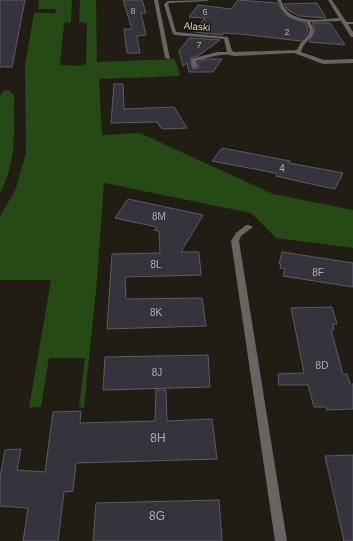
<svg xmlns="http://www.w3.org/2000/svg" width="353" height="541" viewBox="0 0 353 541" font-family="Arial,sans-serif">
	<rect width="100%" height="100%" fill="#211d14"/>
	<g fill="#254a15">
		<polygon points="39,0 72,0 71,22 64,23 60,65 77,66 86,64 87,23 79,22 80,0 96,0 97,62 175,59 180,76 99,79 102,135 140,133 273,194 353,210 353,248 276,238 251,213 104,183 97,280 84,408 79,407 85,358 49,358 41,407 29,408 51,280 0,280 0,217 16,188 26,153 25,66 34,13 55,13 56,9 38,9"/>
		<path d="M 8,90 L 14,95 C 14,132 17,159 0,194 L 0,97 L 2,92 Z"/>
	</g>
	<g fill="#37333d" stroke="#5f5a66">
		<polygon points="0,0 25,0 12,67 0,67"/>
		<polygon points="123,0 142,0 146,13 141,13 146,35 137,36 140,53 127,53 124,29 132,29"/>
		<polygon points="238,0 277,3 287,16 305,23 308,30 307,33 301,41 240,34 222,33 223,35 194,32 205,18 189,17 198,5 231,9"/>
		<polygon points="317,3 326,18 299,16 288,10 284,4"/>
		<polygon points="312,23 330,23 345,45 309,42 315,30"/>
		<polygon points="189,38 220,40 198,56 190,58 193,69 199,68 198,62 207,59 222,59 213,72 189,72 187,63 183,66 179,51"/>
		<polygon points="114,84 123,84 124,109 174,107 187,128 165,129 161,128 157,122 111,123"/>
		<polygon points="222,148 290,161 289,163 343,173 335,189 320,186 276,176 277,174 270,172 212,161"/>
		<polygon points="128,199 203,215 181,252 199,252 201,275 125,277 126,299 202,298 206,326 107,329 112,254 160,253 159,231 154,230 157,227 115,218"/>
		<polygon points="282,252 353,263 353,287 283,276 285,269 280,268 281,264 279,264"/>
		<polygon points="332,307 337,324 333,324 334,330 331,330 343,374 347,374 350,384 353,384 353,409 327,410 326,407 314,407 308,385 279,385 278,374 304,373 291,308"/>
		<polygon points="208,355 210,387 103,390 105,357"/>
		<polygon points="156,390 166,390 167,421 212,419 217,459 76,463 73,491 64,492 58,541 23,541 28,508 0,506 0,477 5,450 21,449 17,470 45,472 53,412 81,411 80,423 155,421"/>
		<polygon points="353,455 353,541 344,541 325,456"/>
		<polygon points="219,500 222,541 93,541 96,503"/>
	</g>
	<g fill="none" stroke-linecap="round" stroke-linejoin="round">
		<polygon fill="#6a6363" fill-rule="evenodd" points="344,22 353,22 353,24 345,24 343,23"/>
		<g fill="#6a6363" fill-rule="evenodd">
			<polygon points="154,0 158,0 170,59 165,58"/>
			<path d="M 209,0 L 207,1 L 169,3 L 168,4 L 176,32 L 228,37 L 232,51 L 235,52 L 297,50 C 301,39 307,40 310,30 L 306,22 C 287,18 285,15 277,0 L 281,0 C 283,4 284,8 287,11 C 301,24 323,19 339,18 L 328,0 L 332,0 L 353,32 L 353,37 L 351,37 L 341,21 L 310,22 L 314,30 C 312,39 308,39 304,45 C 302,47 302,50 301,52 L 324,60 L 353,59 L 353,63 L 323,64 L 294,53 L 234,56 C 222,52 208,58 196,61 L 198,67 L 193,68 L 191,59 L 217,52 L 227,52 L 224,39 L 174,35 L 172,32 L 164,4 L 168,1 Z"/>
			<polygon points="246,225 249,225 253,227 241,236 239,241 287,541 275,541 231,241 236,233"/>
		</g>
	</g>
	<g text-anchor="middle" stroke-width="3" stroke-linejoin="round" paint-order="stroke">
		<g font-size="9" fill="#afacaa">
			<text x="133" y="14">8</text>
			<text x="205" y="15">6</text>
			<text x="287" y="35">2</text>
			<text x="199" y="48">7</text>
		</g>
		<g font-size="10" fill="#d7d5ce" stroke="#18140b">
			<text transform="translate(197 26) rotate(4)" y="4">Alaski</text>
		</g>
		<g font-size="10" fill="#afacaa">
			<text x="282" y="172">4</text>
			<text x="159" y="220">8M</text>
			<text x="156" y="268">8L</text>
			<text x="318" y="276">8F</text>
			<text x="156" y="316">8K</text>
			<text x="322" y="369">8D</text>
			<text x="157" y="376">8J</text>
		</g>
		<g font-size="12" fill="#afacaa">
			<text x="158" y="442">8H</text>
			<text x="157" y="520">8G</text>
		</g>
	</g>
</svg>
